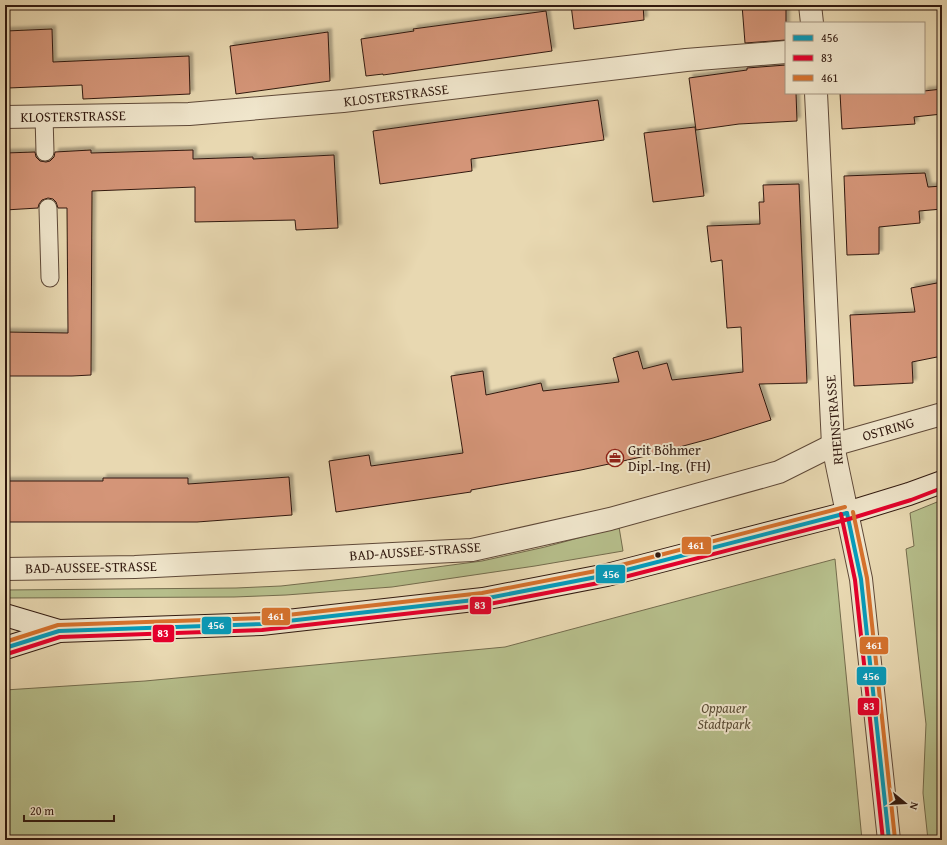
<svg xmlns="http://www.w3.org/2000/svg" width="947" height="845" viewBox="0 0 947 845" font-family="'Gentium Book Plus',serif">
	<defs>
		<filter id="shadow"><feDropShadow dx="3.5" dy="-3.5" stdDeviation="1" flood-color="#0004"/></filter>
	</defs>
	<rect width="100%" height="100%" fill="#e8d8b1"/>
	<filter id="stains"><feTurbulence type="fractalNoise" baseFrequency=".005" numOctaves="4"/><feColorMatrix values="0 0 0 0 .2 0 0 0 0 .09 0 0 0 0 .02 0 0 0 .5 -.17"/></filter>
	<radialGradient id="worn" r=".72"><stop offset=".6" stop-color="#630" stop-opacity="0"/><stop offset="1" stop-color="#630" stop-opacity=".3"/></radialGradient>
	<g fill="#b6be8b" stroke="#746c4d">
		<polygon points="942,500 942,840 928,840 923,793 926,724 906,549 914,546 910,513"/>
		<polygon points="619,527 623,551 535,566 392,587 286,595 234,597 5,598 5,590 236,588 281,586 361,577 482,561 545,547"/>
		<polygon points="835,559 862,840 5,840 5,690 145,681 505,647"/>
	</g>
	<g fill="#d49578" stroke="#31190f" filter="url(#shadow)">
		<polygon points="571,5 643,5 644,20 574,29"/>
		<polygon points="742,5 786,5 786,40 745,43"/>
		<polygon points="546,11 552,51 383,75 383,74 366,76 361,39 414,31 413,29"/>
		<polygon points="52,29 53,62 189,56 190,94 83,99 82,85 8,88 6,31"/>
		<polygon points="328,32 330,81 236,94 230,46"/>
		<polygon points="786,65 786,93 796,93 797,121 739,124 696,130 689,78 747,70 747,68"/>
		<polygon points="942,89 942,114 914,117 915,124 842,129 840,93 924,93 924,91"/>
		<polygon points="598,100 604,140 471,159 472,171 380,184 373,131"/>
		<polygon points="695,127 704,196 653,202 644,133"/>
		<polygon points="91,150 91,153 193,150 193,159 253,157 253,159 334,155 338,228 296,230 295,220 195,222 195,187 92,191 91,375 72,376 5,376 5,332 68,333 67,208 58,208 56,202 53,199 48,198 42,200 39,204 38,208 5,210 5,153 35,152 36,157 40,161 46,162 50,161 54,157 55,152"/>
		<polygon points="925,173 928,187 942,186 942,209 919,211 920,223 879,227 879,254 847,255 844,176"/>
		<polygon points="799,184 807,383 759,384 771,420 713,438 646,456 581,470 471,490 471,492 336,512 329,461 369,455 371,466 463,453 451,376 483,371 486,395 541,383 543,391 619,382 613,358 638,351 643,369 667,363 672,380 743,372 741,327 727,328 722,260 711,262 707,226 760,224 759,202 764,202 763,185"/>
		<polygon points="942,282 942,356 912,362 913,383 854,386 850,315 915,312 911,288"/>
		<polygon points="289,477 292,515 197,522 5,522 5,481 103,481 103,478 188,478 188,484"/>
	</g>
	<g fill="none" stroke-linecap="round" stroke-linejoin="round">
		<defs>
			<g id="lane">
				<polyline points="44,116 45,152"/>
				<polyline points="48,208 50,278"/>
			</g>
			<g id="street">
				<polyline points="810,5 812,23"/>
				<polyline points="816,93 833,445 838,470 861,579 889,840"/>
				<polyline points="5,117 189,114 343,101 686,60 786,52"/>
				<polyline points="5,569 135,567 472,550 610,519 779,472 833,445 942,414"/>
			</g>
			<g id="secondary">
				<polyline points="5,615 59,631"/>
				<polyline points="5,648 59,631 261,624 483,599 607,575 847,513 909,494 942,482"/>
			</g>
		</defs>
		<use href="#lane" stroke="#5f4938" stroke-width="19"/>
		<use href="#street" stroke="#5f4938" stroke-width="24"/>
		<use href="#secondary" stroke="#31190f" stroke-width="24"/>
		<use href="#lane" stroke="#f0e6cc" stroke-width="17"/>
		<use href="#street" stroke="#f0e6cc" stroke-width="22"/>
		<use href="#secondary" stroke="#f0e6cc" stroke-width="22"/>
		<defs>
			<g id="bus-1">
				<polyline points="847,513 861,579 889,840"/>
				<polyline points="5,648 59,631 261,624 483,599 607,575 847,513"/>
			</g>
			<g id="bus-2">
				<polyline points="841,514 855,580 883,840"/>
				<polyline points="7,654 60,637 262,630 484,605 609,581 849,519 911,500 942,488"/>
			</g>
			<g id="bus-3">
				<polyline points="853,512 867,578 895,839"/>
				<polyline points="5,642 58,625 261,618 482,593 606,569 845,507"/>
			</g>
		</defs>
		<use href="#bus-1" stroke="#f0e6cc" stroke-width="7"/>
		<use href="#bus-2" stroke="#f0e6cc" stroke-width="7"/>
		<use href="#bus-3" stroke="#f0e6cc" stroke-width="7"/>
		<use href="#bus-1" stroke="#059bbb" stroke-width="4"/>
		<use href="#bus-2" stroke="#e4002b" stroke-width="4"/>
		<use href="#bus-3" stroke="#d6722d" stroke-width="4"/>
	</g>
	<defs>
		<symbol id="office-ring" viewBox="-11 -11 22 22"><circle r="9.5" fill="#f0e6cc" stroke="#8f2418" stroke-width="1.5"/><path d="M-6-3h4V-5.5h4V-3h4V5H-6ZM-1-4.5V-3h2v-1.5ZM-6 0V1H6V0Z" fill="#8f2418"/></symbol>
	</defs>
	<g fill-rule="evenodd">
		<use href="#office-ring" x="605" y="448" width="20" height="20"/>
	</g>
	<circle fill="#31190f" stroke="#f0e6cc" stroke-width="1.5" cx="658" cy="555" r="3.5"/>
	<g text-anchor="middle" stroke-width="4" stroke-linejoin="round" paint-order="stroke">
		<g font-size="14" fill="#31190f" stroke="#f0e6cc">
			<text transform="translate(396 95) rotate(-7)" y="5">KLOSTERSTRASSE</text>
			<text transform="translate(73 116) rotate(-1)" y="5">KLOSTERSTRASSE</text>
			<text transform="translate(834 420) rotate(-95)" y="5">RHEINSTRASSE</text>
			<text transform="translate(888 429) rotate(-16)" y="5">OSTRING</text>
			<text transform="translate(415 551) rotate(-4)" y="5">BAD-AUSSEE-STRASSE</text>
			<text transform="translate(91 567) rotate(-1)" y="5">BAD-AUSSEE-STRASSE</text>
		</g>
		<g font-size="14" fill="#31190f" stroke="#f0e6cc" text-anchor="start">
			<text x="628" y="455">Grit Böhmer<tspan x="628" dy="16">Dipl.-Ing. (FH)</tspan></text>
		</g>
		<g font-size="14" font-style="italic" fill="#594b34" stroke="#f0e6cc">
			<text x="724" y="713">Oppauer<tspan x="724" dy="16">Stadtpark</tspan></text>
		</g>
	</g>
	<g stroke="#f0e6cc" stroke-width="1.5">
		<rect x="681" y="536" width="31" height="19" rx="4" fill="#d6722d"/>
		<rect x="595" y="564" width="31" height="20" rx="4" fill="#059bbb"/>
		<rect x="469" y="596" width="23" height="19" rx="4" fill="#e4002b"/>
		<rect x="261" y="607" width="30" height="19" rx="4" fill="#d6722d"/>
		<rect x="201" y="616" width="31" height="19" rx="4" fill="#059bbb"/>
		<rect x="152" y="624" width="23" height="19" rx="4" fill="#e4002b"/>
		<rect x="859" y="636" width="30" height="19" rx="4" fill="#d6722d"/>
		<rect x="856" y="666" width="31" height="20" rx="4" fill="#059bbb"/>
		<rect x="857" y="697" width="23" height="19" rx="4" fill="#e4002b"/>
	</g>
	<g font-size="11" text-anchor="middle" font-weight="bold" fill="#fff">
		<text x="696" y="549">461</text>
		<text x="611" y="578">456</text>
		<text x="480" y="609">83</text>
		<text x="276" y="620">461</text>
		<text x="216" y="629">456</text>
		<text x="163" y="637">83</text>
		<text x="874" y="649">461</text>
		<text x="871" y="680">456</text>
		<text x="869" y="710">83</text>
	</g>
	<rect width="947" height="845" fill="none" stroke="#e8d8b1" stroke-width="20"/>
	<rect x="6" y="6" width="935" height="833" fill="none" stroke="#31190f" stroke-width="2"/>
	<rect x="10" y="10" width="927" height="825" fill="none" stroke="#31190f"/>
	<rect x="785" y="22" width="140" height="72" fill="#f0e6cc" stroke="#a49480"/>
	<rect x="793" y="35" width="20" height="6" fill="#059bbb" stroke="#a49480"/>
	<text x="821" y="42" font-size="12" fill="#31190f">456</text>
	<rect x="793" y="55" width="20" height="6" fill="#e4002b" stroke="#a49480"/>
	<text x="821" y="62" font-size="12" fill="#31190f">83</text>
	<rect x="793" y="75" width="20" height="6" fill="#d6722d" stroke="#a49480"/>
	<text x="821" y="82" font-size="12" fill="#31190f">461</text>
	<g transform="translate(905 803) rotate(108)" stroke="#f0e6cc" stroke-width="3" paint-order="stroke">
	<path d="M0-3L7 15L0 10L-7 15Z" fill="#31190f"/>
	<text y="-6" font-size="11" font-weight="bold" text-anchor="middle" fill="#31190f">N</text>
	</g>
	<path d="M24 815v6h90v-6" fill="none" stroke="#31190f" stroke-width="2"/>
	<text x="30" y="815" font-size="12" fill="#31190f" stroke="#f0e6cc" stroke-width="3" paint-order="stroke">20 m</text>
	<rect width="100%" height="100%" filter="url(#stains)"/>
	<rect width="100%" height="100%" fill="url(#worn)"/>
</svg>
